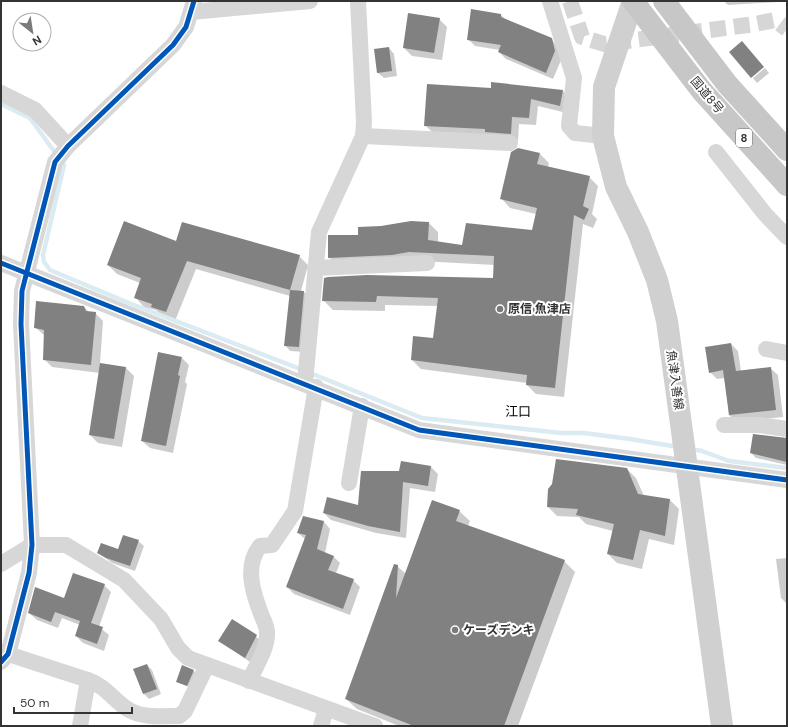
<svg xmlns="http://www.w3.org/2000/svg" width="788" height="727" viewBox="0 0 788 727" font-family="'DM Sans','Noto Sans JP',sans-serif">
	<rect width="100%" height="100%" fill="#fff"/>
	<g fill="#0003">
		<polygon points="724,1 778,1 778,2 728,5"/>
		<polygon points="409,14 439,19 447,27 442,60 412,56 404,48"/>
		<polygon points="501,15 507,21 551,39 558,47 562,58 553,79 506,59 499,52 500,50 475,46 468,39"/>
		<polygon points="389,48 394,54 397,76 384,78 378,73 376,50"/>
		<polygon points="765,68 769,73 757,83 753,78"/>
		<polygon points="491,89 563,91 570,98 567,113 538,106 536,125 519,124 518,141 433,133 425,125"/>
		<polygon points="540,154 549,163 548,167 589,177 598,186 592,214 597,219 593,228 583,224 564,397 536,394 527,385 527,383 421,369 412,360 434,339 438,306 385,305 385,311 333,310 323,300 494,279 495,265 419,261 339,267 329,257 359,236 381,227 411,222 429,223 438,232 438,242 463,246 533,232 536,214 510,208 501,198"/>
		<polygon points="177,242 299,256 308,265 301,291 304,292 309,297 304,352 290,351 285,345 290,296 196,269 175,321 161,315 156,310 144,307 136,298 140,283 117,274 108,265"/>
		<polygon points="37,302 85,308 90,313 95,313 103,321 100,364 126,368 134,376 122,447 98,443 90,435 100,373 52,367 44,359 45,336 35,327"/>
		<polygon points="731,344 738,351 741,371 770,368 778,375 783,417 737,422 729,415 725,378 717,379 710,372"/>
		<polygon points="182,358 189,365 185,382 187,384 173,453 150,448 142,441"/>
		<polygon points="787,438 787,465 756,458 751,453"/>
		<polygon points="402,462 431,467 438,474 435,492 410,488 406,538 376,533 331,520 324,513 359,507 400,472"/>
		<polygon points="627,469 636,478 644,496 670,500 679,509 674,545 649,539 642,569 617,563 608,554 613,531 586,524 579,517 557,516 548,507"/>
		<polygon points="459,511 470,521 468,526 564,561 575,572 518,726 399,726 357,709 346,699 397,566 406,574"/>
		<polygon points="324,522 330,529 325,553 333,556 340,563 336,573 353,580 360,587 350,615 294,594 287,587 305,539 298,533"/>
		<polygon points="138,541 144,546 135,571 112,563 99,553 119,550"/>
		<polygon points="787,558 787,604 781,598 776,559"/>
		<polygon points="104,585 111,592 99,627 109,635 104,651 83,643 76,636 80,625 62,618 58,628 37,620 29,613"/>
		<polygon points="232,620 262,641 250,662 219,641"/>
		<polygon points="147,665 152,670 161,694 149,699 144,694 134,670"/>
		<polygon points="193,671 196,673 189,687 177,681"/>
	</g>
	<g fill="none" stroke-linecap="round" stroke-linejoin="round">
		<g stroke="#dbebf2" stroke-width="4.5">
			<polyline points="1,104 30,118 64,165 43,255 44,262 50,270 129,303 303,370"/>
			<polyline points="310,373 422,418 561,433 584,433 630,439 678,447"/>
			<polyline points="691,449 702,451 729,461 787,468"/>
		</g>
	</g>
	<g fill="#818181">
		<polygon points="471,9 501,14 501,17 552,38 555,51 546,73 498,52 501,45 467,40"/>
		<polygon points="408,13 440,18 434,53 403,48"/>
		<polygon points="742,41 764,67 751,78 729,52"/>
		<polygon points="389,47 392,71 377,73 374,49"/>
		<polygon points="491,82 563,90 560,106 531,99 529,118 512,117 511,134 485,132 485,129 424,126 427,84 491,88"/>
		<polygon points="518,148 540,153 537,164 590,176 583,206 589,209 584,220 574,215 555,388 526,385 527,375 411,360 413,336 433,338 438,298 377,296 376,302 322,301 324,278 328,277 367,275 493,278 494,256 409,252 392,255 328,258 328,235 358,235 358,227 381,226 411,221 429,222 428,240 462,245 466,223 532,230 537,208 500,199 511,152"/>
		<polygon points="124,221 176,241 182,222 300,255 290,290 187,261 166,312 151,307 152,304 134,298 141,278 107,265"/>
		<polygon points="290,290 304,291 299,347 284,346"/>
		<polygon points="36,301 84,306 86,311 96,312 91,365 43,360 44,330 34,328"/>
		<polygon points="731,343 736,371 771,367 776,410 729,415 723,370 709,373 705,347"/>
		<polygon points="158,352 182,357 178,375 180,376 166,446 141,441"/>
		<polygon points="100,363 126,367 114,439 89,435"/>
		<polygon points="753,434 787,438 787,462 750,453"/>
		<polygon points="556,459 627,468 638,494 670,499 665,536 640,530 633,560 607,554 614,524 576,515 578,509 547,507 548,489 552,484"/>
		<polygon points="401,461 431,466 428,486 403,482 400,532 368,526 323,513 327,497 358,505 361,471 399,471"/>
		<polygon points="432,500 460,510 456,521 565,560 504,726 414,726 345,699 394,564 398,565 396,598"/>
		<polygon points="303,516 324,521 317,549 334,556 328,570 354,579 343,609 286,587 306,535 297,533"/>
		<polygon points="123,535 139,540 130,566 106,558 97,553 101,543 118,549"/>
		<polygon points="73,573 105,584 91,623 103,627 97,644 75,636 80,621 55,612 51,622 28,613 35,587 64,598"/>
		<polygon points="232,619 257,635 245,658 218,641"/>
		<polygon points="147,664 157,689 143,694 133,669"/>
		<polygon points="182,665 194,670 187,686 176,682"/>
	</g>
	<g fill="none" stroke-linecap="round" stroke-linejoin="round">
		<polyline stroke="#d6d6d6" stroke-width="16" stroke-dasharray="16 8" stroke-linecap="butt" points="570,1 582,37 604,44 755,24 775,20 787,29"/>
		<g stroke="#d7d7d7" stroke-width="16">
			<polyline points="550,1 574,78 569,126 575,133 603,136"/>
			<polyline points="191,12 310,1"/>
			<polyline points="1,93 35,110 68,146"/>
			<polyline points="363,136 510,143"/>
			<polyline points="716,152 765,214 787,237"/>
			<polyline points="1,263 419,430 787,480"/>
			<polyline points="315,268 427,263"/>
			<polyline points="766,349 787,353"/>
			<polyline points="305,383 319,232 363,136 364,122 358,1"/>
			<polyline points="724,425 760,425 787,429"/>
			<polyline points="349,483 362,406"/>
			<polyline points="1,564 32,545 66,545 124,580 161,619 178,648 188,658 375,726"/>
			<polyline points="8,654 88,680"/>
			<polyline points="1,662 8,654 29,573 32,545 21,324 22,291 55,162 68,146 173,45 186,27 194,1"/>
			<path d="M 249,681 C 256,666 268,648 267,632 C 267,626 263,619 261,614 C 253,593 244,566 260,546 L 272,545 L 295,511 L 316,387"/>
			<path d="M 80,726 L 88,680 C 106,686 114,701 129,710 C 143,718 163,716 179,716 L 185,711 L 207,665"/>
			<polyline points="321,726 326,709"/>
		</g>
		<polyline stroke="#d0d0d0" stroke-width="22" points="633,1 604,87 603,136 616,187 638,232 657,280 667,321 722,726"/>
		<g stroke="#c7c7c7" stroke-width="22">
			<polyline points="633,1 702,91 787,185"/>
			<polyline points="664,1 727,84 787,150"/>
		</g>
		<defs>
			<g id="cycleway">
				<polyline points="1,263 419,430 787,480"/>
				<polyline points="1,662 8,654 29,573 32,545 21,324 22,291 55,162 68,146 173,45 186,27 194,1"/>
			</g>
		</defs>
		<use href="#cycleway" stroke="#fff" stroke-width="8"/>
		<use href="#cycleway" stroke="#0057b8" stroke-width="5"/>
	</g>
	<g fill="#7a7a7a" stroke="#fff" stroke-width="1.5">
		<circle cx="500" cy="309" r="4"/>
		<circle cx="455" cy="630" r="4"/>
	</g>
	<g text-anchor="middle" stroke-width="4" stroke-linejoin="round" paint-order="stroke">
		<rect fill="#fff" stroke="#707070" stroke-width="1" x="736" y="129" width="16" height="18" rx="3"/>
		<g font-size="11" font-weight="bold" fill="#333">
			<text x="744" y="142">8</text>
		</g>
		<g font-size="12" fill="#333" stroke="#fff">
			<text transform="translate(707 95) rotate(50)" y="4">国道8号</text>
			<text transform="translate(675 380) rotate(82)" y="4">魚津入善線</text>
		</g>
		<g font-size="12" font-weight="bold" fill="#333" stroke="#fff" text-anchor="start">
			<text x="508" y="313">原信 魚津店</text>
			<text x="463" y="634">ケーズデンキ</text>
		</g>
		<g font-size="13" fill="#000" stroke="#fff">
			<text x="518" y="416">江口</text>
		</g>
	</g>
	<rect width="788" height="727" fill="none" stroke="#333333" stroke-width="4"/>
	<g transform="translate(32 32) rotate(150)"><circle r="19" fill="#ffffff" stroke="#adadad"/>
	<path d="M0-3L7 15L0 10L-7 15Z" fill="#7a7a7a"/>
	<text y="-6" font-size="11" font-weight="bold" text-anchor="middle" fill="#333333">N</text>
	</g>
	<path d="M14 707v6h118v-6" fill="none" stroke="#333333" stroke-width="2"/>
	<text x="20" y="707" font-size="12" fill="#333333" stroke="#ffffff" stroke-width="3" paint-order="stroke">50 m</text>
</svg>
